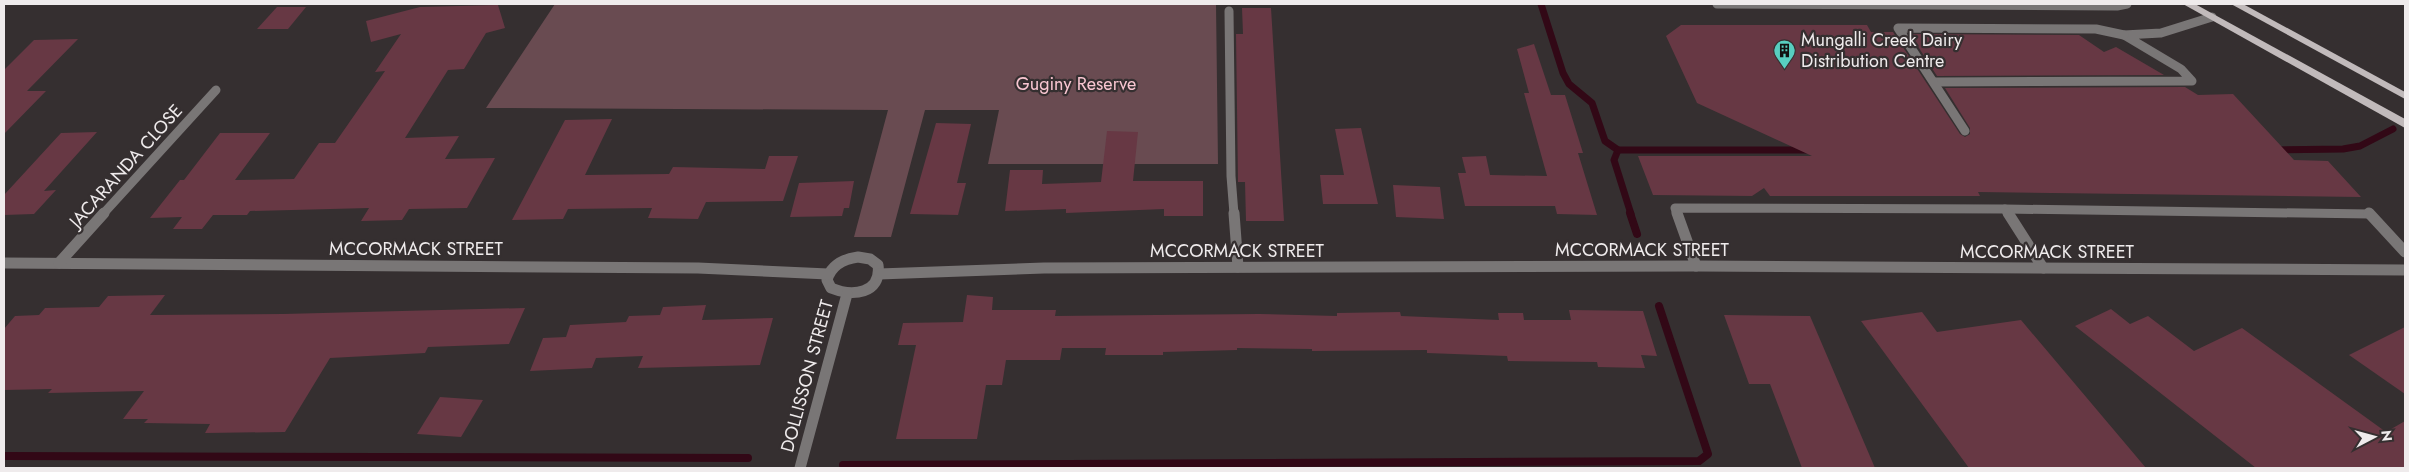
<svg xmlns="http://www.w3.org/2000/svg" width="2409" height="472" viewBox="0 0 2409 472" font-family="Jost,sans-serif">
	<rect width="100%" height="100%" fill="#352f30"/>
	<polygon fill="#694b51" points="555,4 1216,4 1218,164 988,164 999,110 925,110 891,237 854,237 888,110 486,108"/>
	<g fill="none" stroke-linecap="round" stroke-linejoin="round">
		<g stroke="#320816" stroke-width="7">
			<polyline points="1541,4 1563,73 1569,84 1592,103 1605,141 1618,150 1614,160 1631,214"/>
			<polyline points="1618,150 1808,150"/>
			<polyline points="2275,150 2343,149 2360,146 2393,129"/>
		</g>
		<g stroke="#320816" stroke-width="8">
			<polyline points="1630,213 1637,234"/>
			<polyline points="4,456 748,458"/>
			<polyline points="843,465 1699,461 1708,454 1659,306"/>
		</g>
	</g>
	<g fill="#673844">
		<polygon points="498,5 505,28 486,33 464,69 448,70 405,138 459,136 445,159 495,158 467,208 409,209 402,220 361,221 369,208 250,211 247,215 213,215 202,229 173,229 182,217 150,218 180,180 184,180 220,133 270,133 235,180 294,179 319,143 335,143 385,71 375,72 401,34 371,42 366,21 420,7"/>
		<polygon points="277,7 306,7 288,29 257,29"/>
		<polygon points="1242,8 1271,8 1284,221 1246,221 1245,182 1238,182 1236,34 1243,34"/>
		<polygon points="1681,25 1867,25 1871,32 1893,32 1960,134 1965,137 1970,134 1970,128 1945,88 2185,87 2198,95 2233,94 2294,160 2328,161 2361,197 1978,192 1980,196 1770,196 1764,188 1752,196 1653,195 1638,156 1812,156 1697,103 1666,36"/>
		<polygon points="1910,34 2079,35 2104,52 2116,47 2164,75 1937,76"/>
		<polygon points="78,39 27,91 46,91 4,134 4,70 34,40"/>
		<polygon points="1534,44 1551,95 1565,95 1583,153 1578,153 1597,215 1557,214 1555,206 1465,206 1458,173 1466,173 1462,157 1486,156 1490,175 1547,176 1524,93 1529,93 1517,49"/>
		<polygon points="612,119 585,175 669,174 673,167 765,169 769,156 798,156 783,201 706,202 698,219 648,218 652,208 568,209 563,219 512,220 565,120"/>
		<polygon points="936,123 971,124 957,183 966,183 958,215 910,214"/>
		<polygon points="1361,128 1378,204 1323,204 1320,175 1344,175 1335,129"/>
		<polygon points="1107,131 1138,132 1133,181 1203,181 1203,216 1164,216 1164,209 1066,213 1066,209 1005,211 1010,170 1043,170 1042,184 1101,182"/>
		<polygon points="97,132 44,191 56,190 34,214 4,215 4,195 61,133"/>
		<polygon points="854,181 849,208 844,208 842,216 790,217 799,183"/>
		<polygon points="1393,185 1440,187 1444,219 1396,217"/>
		<polygon points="165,295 150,315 283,314 525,308 509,344 428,347 425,353 330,358 285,432 205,433 210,424 144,423 148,419 123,419 144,391 48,393 52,389 4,390 4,329 15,316 39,315 45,308 99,307 108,296"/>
		<polygon points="967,295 993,297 992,310 1056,310 1055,316 1259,314 1337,316 1337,313 1400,312 1401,316 1499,320 1498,313 1523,313 1524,320 1571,320 1569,310 1643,311 1657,356 1641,355 1645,368 1598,367 1597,362 1508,361 1507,356 1427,353 1427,350 1312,351 1312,349 1237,348 1237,350 1163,352 1163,355 1105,355 1106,348 1062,348 1060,360 1006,360 1002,385 986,385 977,439 896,439 916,345 898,345 903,323 963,322"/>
		<polygon points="706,305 702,320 773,318 760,365 638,368 643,356 596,358 592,368 530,371 543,338 566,337 570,325 626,322 629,316 660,315 663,307"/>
		<polygon points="2111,309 2130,324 2148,316 2194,351 2242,328 2386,432 2405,421 2405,468 2256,468 2075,326"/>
		<polygon points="1922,312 1937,332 2021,320 2146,468 1969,468 1861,321"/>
		<polygon points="1724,315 1810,316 1875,468 1802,468 1770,384 1749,384"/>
		<polygon points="2405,327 2405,394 2349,355"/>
		<polygon points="440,397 483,400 461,437 417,434"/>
	</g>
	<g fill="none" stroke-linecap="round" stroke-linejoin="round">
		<g stroke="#797676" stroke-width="9">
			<polyline points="1717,4 2117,6 2127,4"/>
			<polyline points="1229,11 1231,176 1234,214"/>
			<polyline points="1934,82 2192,81 2181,69 2124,35 2161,33 2212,17"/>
			<polyline points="1965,131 1898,28 2096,29 2124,35"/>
			<polyline points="2005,209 2370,214"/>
			<polyline points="1677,214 1675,208 2005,209 2008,214"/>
		</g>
		<g stroke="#797676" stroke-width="11">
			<polyline points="1234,213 1238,267"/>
			<polyline points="1677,213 1696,266"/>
			<polyline points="2008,213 2043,268"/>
			<polyline points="2369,213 2405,252"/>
		</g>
		<polyline stroke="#797676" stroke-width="9" points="103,214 216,90"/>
		<g stroke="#797676" stroke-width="11">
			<path d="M 858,257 L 870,259 L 878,265 C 882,294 852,297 831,288 L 827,280 C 831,265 843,259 858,257 Z"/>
			<polyline points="4,263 698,268 828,274"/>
			<polyline points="59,263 104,213"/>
			<polyline points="879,274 1044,268 1696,266 2405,270"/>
			<polyline points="800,468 847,294"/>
		</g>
		<g fill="#c1babb" fill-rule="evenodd">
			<polygon points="2183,4 2195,4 2405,119 2405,128"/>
			<polygon points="2231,4 2243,4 2405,92 2405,99"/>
		</g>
	</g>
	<defs>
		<symbol id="building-pin" viewBox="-11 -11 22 30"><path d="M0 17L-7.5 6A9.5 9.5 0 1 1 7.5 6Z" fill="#58cec0" stroke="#352f30"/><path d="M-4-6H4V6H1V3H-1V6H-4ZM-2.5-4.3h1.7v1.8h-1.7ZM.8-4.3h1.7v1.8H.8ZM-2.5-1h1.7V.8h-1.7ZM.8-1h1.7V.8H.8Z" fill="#111"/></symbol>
	</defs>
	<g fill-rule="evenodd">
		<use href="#building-pin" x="1772" y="38" width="25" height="34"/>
	</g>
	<g text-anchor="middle" stroke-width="4.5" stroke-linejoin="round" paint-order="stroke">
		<g font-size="18" fill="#efebec" stroke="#352f30" text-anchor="start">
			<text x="1801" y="46">Mungalli Creek Dairy<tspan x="1801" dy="21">Distribution Centre</tspan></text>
		</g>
		<g font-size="18" fill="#f9c6d1" stroke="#352f30">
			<text x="1076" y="90">Guginy Reserve</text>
		</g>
		<g font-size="18" fill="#efebec" stroke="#352f30">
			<text transform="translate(126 166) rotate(-48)" y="6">JACARANDA CLOSE</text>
			<text x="416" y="255">MCCORMACK STREET</text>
			<text x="1642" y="256">MCCORMACK STREET</text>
			<text x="1237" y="257">MCCORMACK STREET</text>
			<text x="2047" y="258">MCCORMACK STREET</text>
			<text transform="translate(807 376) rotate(-75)" y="6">DOLLISSON STREET</text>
		</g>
	</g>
	<rect width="2409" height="472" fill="none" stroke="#efebec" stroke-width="10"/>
	<g transform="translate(2374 437) rotate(84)" stroke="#352f30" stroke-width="4" paint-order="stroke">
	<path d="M0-4L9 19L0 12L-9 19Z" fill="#efebec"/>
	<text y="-8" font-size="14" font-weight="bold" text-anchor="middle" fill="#efebec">N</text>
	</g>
</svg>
